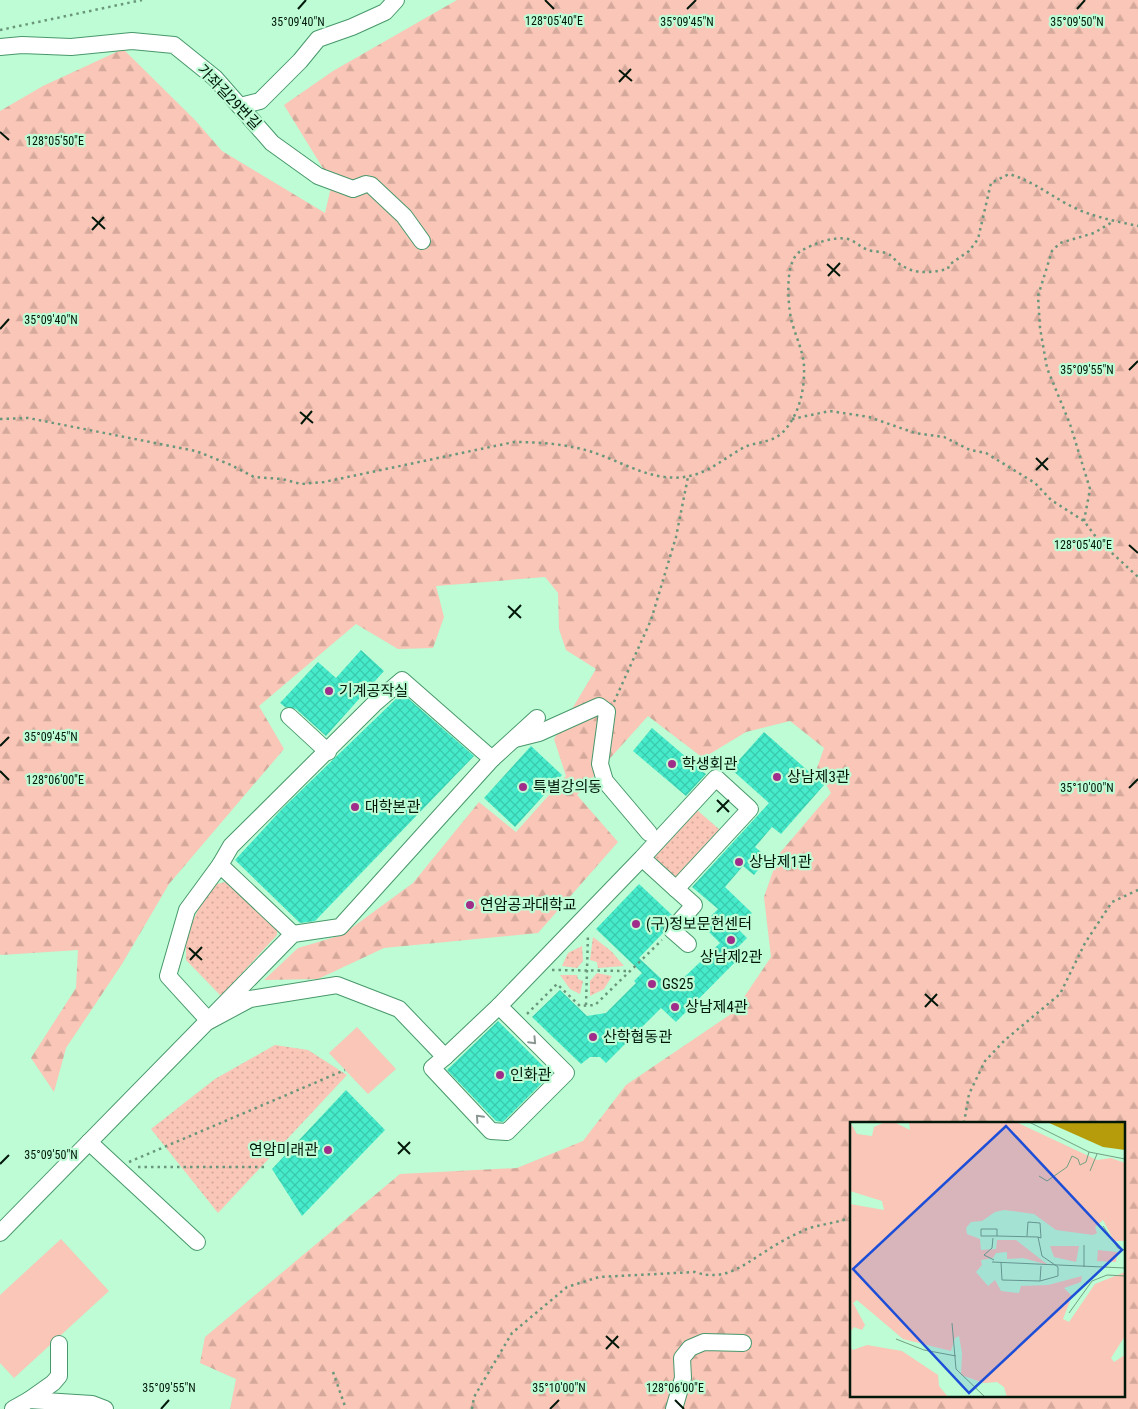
<svg xmlns="http://www.w3.org/2000/svg" width="1138" height="1409" viewBox="0 0 1138 1409" font-family="'Roboto Condensed','Noto Sans KR',sans-serif">
	<defs>
		<pattern id="grass-dots" width="8" height="8" patternUnits="userSpaceOnUse" patternTransform="scale(1.25)"><rect width="8" height="8" fill="#fac6b7"/><path d="M2 2h.1M6 6h.1" fill="none" stroke="#d4a99c" stroke-width="1.8" stroke-linecap="round"/></pattern>
		<pattern id="forest-firs" width="22" height="20" patternUnits="userSpaceOnUse" patternTransform="scale(1.25)"><rect width="22" height="20" fill="#fac6b7"/><path d="M5 1l3.5 6h-7zM16 11l3.5 6h-7z" fill="#d4a99c"/></pattern>
		<pattern id="building-cross-hatch" width="8" height="8" patternUnits="userSpaceOnUse" patternTransform="scale(1.25)"><rect width="8" height="8" fill="#45ebcb"/><path d="M0 0l8 8M0 8l8-8" fill="none" stroke="#3bc9ad"/></pattern>
	</defs>
	<rect width="100%" height="100%" fill="#bdfcd4"/>
	<g fill="url(#grass-dots)">
		<polygon points="697,810 720,830 676,880 653,859"/>
		<polygon points="225,882 277,927 277,935 221,996 186,960 186,936 209,886"/>
		<polygon points="593,937 611,951 624,966 598,968 597,962 590,960"/>
		<polygon points="582,946 583,961 577,968 562,966 568,953"/>
		<polygon points="597,973 612,976 604,989 590,996 590,981"/>
		<polygon points="560,975 577,975 578,979 583,981 580,994 570,989"/>
		<polygon points="275,1045 308,1050 347,1075 218,1213 151,1129 215,1079"/>
	</g>
	<path fill="url(#forest-firs)" fill-rule="evenodd" d="M 457,0 L 1138,0 L 1138,1409 L 230,1409 L 236,1379 L 200,1363 L 205,1337 L 400,1174 L 517,1168 L 583,1141 L 626,1085 L 734,1012 L 771,957 L 764,897 L 779,854 L 831,793 L 817,768 L 824,748 L 790,721 L 746,732 L 703,758 L 648,716 L 577,795 L 618,842 L 538,933 L 384,948 L 318,979 L 264,980 L 298,948 L 342,935 L 413,883 L 479,802 L 516,832 L 566,776 L 554,739 L 596,669 L 566,650 L 559,629 L 558,593 L 545,577 L 436,586 L 444,617 L 433,648 L 398,649 L 356,624 L 259,706 L 284,749 L 169,884 L 122,964 L 66,1048 L 54,1092 L 31,1058 L 76,988 L 78,950 L 1,955 L 0,954 L 0,111 L 43,86 L 123,49 L 195,120 L 222,151 L 325,213 L 332,183 L 284,105 L 333,71 ZM 852,1123 L 1124,1123 L 1124,1395 L 852,1395 Z"/>
	<g fill="#fac6b7">
		<polygon points="357,1027 396,1069 368,1094 329,1053"/>
		<polygon points="61,1239 109,1291 14,1378 0,1363 0,1295"/>
	</g>
	<g fill="url(#building-cross-hatch)">
		<polygon points="361,650 384,671 326,736 296,709 285,707 280,703 318,662 336,678"/>
		<polygon points="402,693 474,756 315,921 300,923 235,860 282,809"/>
		<polygon points="652,728 706,774 686,796 633,751"/>
		<polygon points="764,732 824,785 781,834 772,827 755,847 768,858 754,875 743,866 725,887 752,913 737,928 747,938 738,947 744,953 676,1022 661,1008 606,1063 600,1057 590,1057 581,1064 532,1017 560,990 587,1016 606,1013 636,983 634,981 642,973 596,929 639,884 672,915 664,924 663,933 639,958 672,989 720,943 702,925 718,909 692,887 769,803 731,769"/>
		<polygon points="531,746 562,775 515,827 484,798"/>
		<polygon points="498,1021 551,1074 503,1122 496,1121 447,1070"/>
		<polygon points="346,1090 385,1130 302,1216 272,1169"/>
	</g>
	<g fill="none" stroke-linecap="round" stroke-linejoin="round">
		<defs>
			<g id="minor">
				<polyline points="0,47 22,45 71,47 132,41 174,45 215,78 272,143 318,176 353,189 366,184 371,185 404,216 422,241"/>
				<polyline points="240,106 260,101 300,61 318,39 352,27 385,12 396,0"/>
				<polyline points="289,716 328,752"/>
				<polyline points="515,739 539,733 599,706 607,712 600,764 605,781 649,833"/>
				<polyline points="220,865 231,846 374,704 402,680 492,759"/>
				<polyline points="676,889 694,905 672,930 688,944"/>
				<polyline points="293,934 220,865 187,910 168,976 209,1021 250,999 337,985 399,1009 445,1057 499,1006 642,858 676,889 750,809 716,778 642,858"/>
				<polyline points="445,1057 432,1068 491,1131 507,1132 566,1073 499,1006"/>
				<polyline points="89,1142 197,1242"/>
				<polyline points="0,1233 293,934 340,927 492,759 537,718"/>
				<polyline points="29,1400 53,1383 59,1376 59,1344"/>
				<polyline points="13,1409 29,1400 92,1404 105,1409"/>
				<polyline points="674,1409 683,1378 682,1358 690,1348 704,1342 743,1343"/>
			</g>
		</defs>
		<use href="#minor" stroke="#48986b" stroke-width="18"/>
		<g stroke="#6a977b" stroke-width="2.5" stroke-dasharray="2.5 4" stroke-linecap="butt">
			<polyline points="0,30 142,0"/>
			<path d="M 0,419 L 28,418 L 196,451 L 231,465 L 254,477 L 282,479 L 301,484 L 324,482 L 514,442 C 539,442 565,444 589,451 C 625,462 658,487 697,474 C 715,468 730,454 747,446 C 759,442 772,442 782,433 C 799,416 805,390 804,366 C 803,350 795,335 791,319 C 788,303 784,260 801,251 C 813,244 833,236 848,239 C 855,241 860,247 868,250 C 874,252 884,251 890,255 C 893,257 895,260 898,263 C 914,275 930,273 948,269 L 949,265 L 969,251 L 978,239 L 991,183 L 1009,174 C 1032,181 1047,193 1067,204 C 1088,216 1115,221 1138,226"/>
			<polyline points="792,419 830,411 869,417 915,433 944,437 970,450 986,453 1035,483 1051,500 1084,521 1099,541 1138,577"/>
			<polyline points="1084,521 1090,489 1070,424 1047,368 1040,328 1038,296 1052,251 1060,243 1094,233 1114,221"/>
			<polyline points="614,702 651,620 676,537 688,477"/>
			<polyline points="552,970 627,971"/>
			<polyline points="586,1005 588,934"/>
			<polyline points="527,1014 557,984 580,1006 595,1005 662,940"/>
			<polyline points="964,1123 969,1094 985,1061 1005,1040 1060,994 1085,943 1112,902 1138,890"/>
			<polyline points="129,1162 345,1070"/>
			<polyline points="138,1167 267,1167"/>
			<polyline points="333,1372 346,1409"/>
			<path d="M 472,1409 L 474,1397 L 512,1333 L 567,1287 L 599,1277 L 695,1272 C 724,1282 742,1266 766,1251 C 778,1243 793,1235 807,1229 C 821,1224 838,1223 852,1217"/>
		</g>
		<use href="#minor" stroke="#fff" stroke-width="16"/>
	</g>
	<defs><path id="oneway-chevron" d="M-2-3.5L2.5 0L-2 3.5" fill="none" stroke-width="1.6" stroke-linecap="round" stroke-linejoin="round" transform="scale(1.25)"/></defs>
	<g stroke="#8d9791">
		<use href="#oneway-chevron" transform="translate(533 1041) rotate(46)"/>
		<use href="#oneway-chevron" transform="translate(479 1118) rotate(-133)"/>
	</g>
	<path fill="none" stroke="#01180b" stroke-width="2" d="M 545,0 L 554,9M 298,9 L 306,0M 687,9 L 696,0M 1077,9 L 1085,0M 619,70 L 632,81M 619,82 L 631,69M 0,132 L 9,140M 92,217 L 105,229M 92,230 L 104,217M 827,264 L 840,276M 828,276 L 840,263M 0,329 L 9,319M 1129,370 L 1138,361M 300,412 L 313,423M 301,424 L 312,411M 1036,458 L 1048,470M 1036,470 L 1048,458M 1129,545 L 1138,553M 508,606 L 521,618M 509,618 L 521,605M 0,746 L 9,737M 0,771 L 9,780M 1129,788 L 1138,779M 717,800 L 729,812M 717,812 L 729,800M 189,948 L 202,960M 190,960 L 202,947M 925,994 L 938,1006M 925,1007 L 937,994M 398,1142 L 410,1154M 398,1154 L 410,1142M 0,1164 L 9,1155M 606,1336 L 619,1348M 606,1349 L 618,1336M 675,1400 L 684,1409M 161,1409 L 169,1400M 550,1409 L 559,1400"/>
	<g fill="#9f2d89" stroke="#bdfcd4" stroke-width="2">
		<circle cx="329" cy="691" r="5"/>
		<circle cx="672" cy="764" r="5"/>
		<circle cx="777" cy="777" r="5"/>
		<circle cx="523" cy="787" r="5"/>
		<circle cx="355" cy="807" r="5"/>
		<circle cx="739" cy="862" r="5"/>
		<circle cx="470" cy="905" r="5"/>
		<circle cx="636" cy="924" r="5"/>
		<circle cx="731" cy="940" r="5"/>
		<circle cx="652" cy="984" r="5"/>
		<circle cx="675" cy="1007" r="5"/>
		<circle cx="593" cy="1037" r="5"/>
		<circle cx="500" cy="1075" r="5"/>
		<circle cx="328" cy="1150" r="5"/>
	</g>
	<g text-anchor="middle" stroke-width="4.5" stroke-linejoin="round" paint-order="stroke">
		<g font-size="15" fill="#01180b" stroke="#bdfcd4">
			<text transform="translate(229 97) rotate(46)" y="5">가좌길29번길</text>
		</g>
		<g font-size="15" fill="#01180b" stroke="#bdfcd4" text-anchor="start">
			<text x="339" y="696">기계공작실</text>
			<text x="682" y="769">학생회관</text>
			<text x="787" y="782">상남제3관</text>
			<text x="533" y="792">특별강의동</text>
			<text x="365" y="812">대학본관</text>
			<text x="749" y="867">상남제1관</text>
			<text x="480" y="910">연암공과대학교</text>
			<text x="646" y="929">(구)정보문헌센터</text>
			<text x="731" y="962" text-anchor="middle">상남제2관</text>
			<text x="662" y="989">GS25</text>
			<text x="685" y="1012">상남제4관</text>
			<text x="603" y="1042">산학협동관</text>
			<text x="510" y="1080">인화관</text>
			<text x="318" y="1155" text-anchor="end">연암미래관</text>
		</g>
	</g>
	<g transform="translate(850 1122)">
		<rect width="275" height="275" fill="#bdfcd4"/>
		<path d="M 200,124 L 229,124 L 226,140 L 204,135 Z" fill="#fac6b7"/>
		<path d="M 0,0 L 7,12 L 22,14 L 24,5 L 35,0 L 44,0 L 60,8 L 59,0 L 166,0 L 247,38 L 261,36 L 275,41 L 275,119 L 264,119 L 253,98 L 245,105 L 247,111 L 243,113 L 206,108 L 184,92 L 154,88 L 145,90 L 132,99 L 121,100 L 116,106 L 117,112 L 130,117 L 131,128 L 146,127 L 147,118 L 166,118 L 198,143 L 173,136 L 157,137 L 157,130 L 146,131 L 143,136 L 131,138 L 132,143 L 126,150 L 138,164 L 145,158 L 151,169 L 169,171 L 171,164 L 198,163 L 232,154 L 231,160 L 214,166 L 222,174 L 213,197 L 219,200 L 245,162 L 275,150 L 275,214 L 261,236 L 264,240 L 275,233 L 275,275 L 157,275 L 154,265 L 147,260 L 134,261 L 111,253 L 112,231 L 109,214 L 105,216 L 101,229 L 53,217 L 7,178 L 3,181 L 15,203 L 12,208 L 4,205 L 0,210 L 0,82 L 34,88 L 32,79 L 0,69 ZM 17,223 L 52,229 L 88,253 L 89,264 L 98,275 L 0,275 L 0,225 L 3,228 Z" fill="#fac6b7"/>
		<path d="M 248,128 L 267,130 L 266,140 L 247,139 Z" fill="#fac6b7"/>
		<path d="M 197,0 L 275,0 L 275,28 L 253,25 Z" fill="#b69c0a"/>
		<path fill="none" stroke="#72a184" stroke-width="1" d="M 179,0 L 239,30 L 275,37M 240,49 L 247,32M 189,54 L 197,59 L 217,45 L 222,34 L 228,37 L 230,43 L 236,40 L 239,30M 253,104 L 268,126 L 275,128M 147,114 L 131,114 L 131,107 L 147,107 L 147,114 L 188,115 L 192,134 L 208,145 L 208,154 L 190,159 L 191,144M 177,114 L 178,100 L 190,101 L 191,116 L 188,115M 143,116 L 142,126 L 134,133 L 144,138M 234,123 L 234,145M 275,130 L 275,146M 142,140 L 275,146M 151,140 L 152,158 L 190,159M 219,191 L 242,159 L 257,153 L 275,154M 102,201 L 106,247 L 135,275M 46,217 L 74,228 L 106,234"/>
		<path fill="#1d4ed8" fill-opacity="0.15" stroke="#1d4ed8" stroke-width="2.5" d="M 156,4 L 272,128 L 119,271 L 3,147 Z"/>
		<rect width="275" height="275" fill="none" stroke="#01180b" stroke-width="2.5"/>
	</g>
	<g font-size="12" text-anchor="middle" fill="#01180b" stroke="#bdfcd4" stroke-width="4.5" stroke-linejoin="round" paint-order="stroke">
		<text x="554" y="25">128°05'40"E</text>
		<text x="298" y="26">35°09'40"N</text>
		<text x="687" y="26">35°09'45"N</text>
		<text x="1077" y="26">35°09'50"N</text>
		<text x="55" y="145">128°05'50"E</text>
		<text x="51" y="324">35°09'40"N</text>
		<text x="1087" y="374">35°09'55"N</text>
		<text x="1083" y="549">128°05'40"E</text>
		<text x="51" y="741">35°09'45"N</text>
		<text x="55" y="784">128°06'00"E</text>
		<text x="1087" y="792">35°10'00"N</text>
		<text x="51" y="1159">35°09'50"N</text>
		<text x="169" y="1392">35°09'55"N</text>
		<text x="559" y="1392">35°10'00"N</text>
		<text x="675" y="1392">128°06'00"E</text>
	</g>
</svg>
